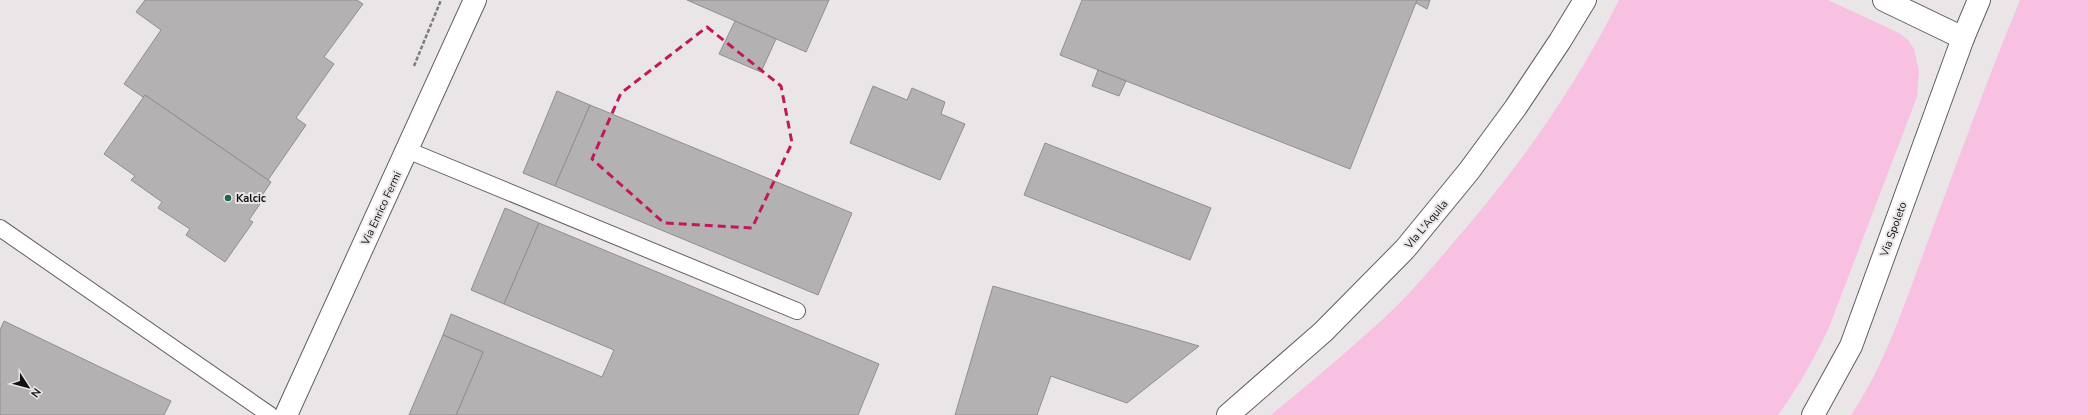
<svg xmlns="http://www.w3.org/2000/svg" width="2088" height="415" viewBox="0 0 2088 415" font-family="'Nunito Sans',sans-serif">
	<rect width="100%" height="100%" fill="#eae6e8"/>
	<g fill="#f8c1e2">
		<path d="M 1619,0 L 1828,0 L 1899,33 L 1908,40 L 1914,49 L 1919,71 L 1917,97 L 1828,330 C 1813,360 1798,388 1778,415 L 1271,415 C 1309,384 1347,352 1383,319 C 1408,296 1431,269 1453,243 C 1518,169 1575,88 1619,0 Z"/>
		<path d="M 2020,0 L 2088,0 L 2088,415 L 1851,415 C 1885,365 1904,305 1925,249 C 1956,166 1986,82 2020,0 Z"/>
	</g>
	<g fill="#b4b1b3" stroke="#918e90">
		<polygon points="145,0 357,0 363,4 324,57 334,64 296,118 306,125 268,180 145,95 143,97 124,84 161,30 136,12"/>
		<polygon points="687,0 829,0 806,52"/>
		<polygon points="1082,0 1417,0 1350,169 1060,55"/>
		<polygon points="1417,0 1430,0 1427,9 1416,3"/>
		<polygon points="735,21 776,39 761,72 719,54"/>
		<polygon points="1098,70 1126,81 1119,96 1092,86"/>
		<polygon points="873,86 907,100 912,88 945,102 941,114 965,124 940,180 850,143"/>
		<polygon points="557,91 590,105 555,186 523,173"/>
		<polygon points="145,95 271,182 259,200 262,201 249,220 253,222 225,262 186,235 190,229 158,208 162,202 131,180 135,176 104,154"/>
		<polygon points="590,105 852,213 818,295 555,186"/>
		<polygon points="1045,143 1211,208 1190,260 1024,195"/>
		<polygon points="505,208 539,223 504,304 471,290"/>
		<polygon points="539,223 879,364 858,415 456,415 483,352 443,335 451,314 602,377 614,350 504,304"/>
		<polygon points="993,286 1199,346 1127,403 1051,376 1037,415 955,415"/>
		<polygon points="4,321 171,401 164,415 0,415 0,330"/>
		<polygon points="443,335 483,352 456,415 409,415"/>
	</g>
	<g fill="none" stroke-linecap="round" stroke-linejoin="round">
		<defs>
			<g id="service">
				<polyline points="407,150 797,311"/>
				<polyline points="0,228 270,415"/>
			</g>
			<g id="minor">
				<polyline points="1884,0 1963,38"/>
				<polyline points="286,415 475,0"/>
				<polyline points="1228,415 1323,332 1405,249 1469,171 1516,107 1560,41 1585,0"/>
				<polyline points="1813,415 1851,346 1963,38 1979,0"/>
			</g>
		</defs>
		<use href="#service" stroke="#615f60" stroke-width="18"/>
		<use href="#minor" stroke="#615f60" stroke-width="24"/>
		<polyline stroke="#7e7c7d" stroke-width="2.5" stroke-dasharray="4 2" stroke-linecap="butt" points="414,66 441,0"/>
		<use href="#service" stroke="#fff" stroke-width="16"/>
		<use href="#minor" stroke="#fff" stroke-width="22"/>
	</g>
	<path fill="none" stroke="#c2185b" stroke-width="3" stroke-dasharray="8 5" stroke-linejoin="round" d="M 707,27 L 781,86 L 792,143 L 752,228 L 664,223 L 592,159 L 621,93 Z"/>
	<circle fill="#1f6455" stroke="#eae6e8" stroke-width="1.5" cx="228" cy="198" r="4"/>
	<g text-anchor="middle" stroke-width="4" stroke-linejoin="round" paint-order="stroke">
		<g font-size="11" font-weight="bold" fill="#131212" stroke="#eae6e8" text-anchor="start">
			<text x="236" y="202">Kalcic</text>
		</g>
		<g font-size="11" fill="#131212" stroke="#eae6e8">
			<text transform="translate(381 208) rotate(-65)" y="4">Via Enrico Fermi</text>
			<text transform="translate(1426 224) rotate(-50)" y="4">VIa L'Aquila</text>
			<text transform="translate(1893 229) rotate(-70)" y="4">Via Spoleto</text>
		</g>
	</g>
	<g transform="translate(28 387) rotate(126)" stroke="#eae6e8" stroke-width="3" paint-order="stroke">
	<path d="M0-3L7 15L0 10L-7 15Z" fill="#131212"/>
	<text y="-6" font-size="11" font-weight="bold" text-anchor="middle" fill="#131212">N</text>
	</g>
</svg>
